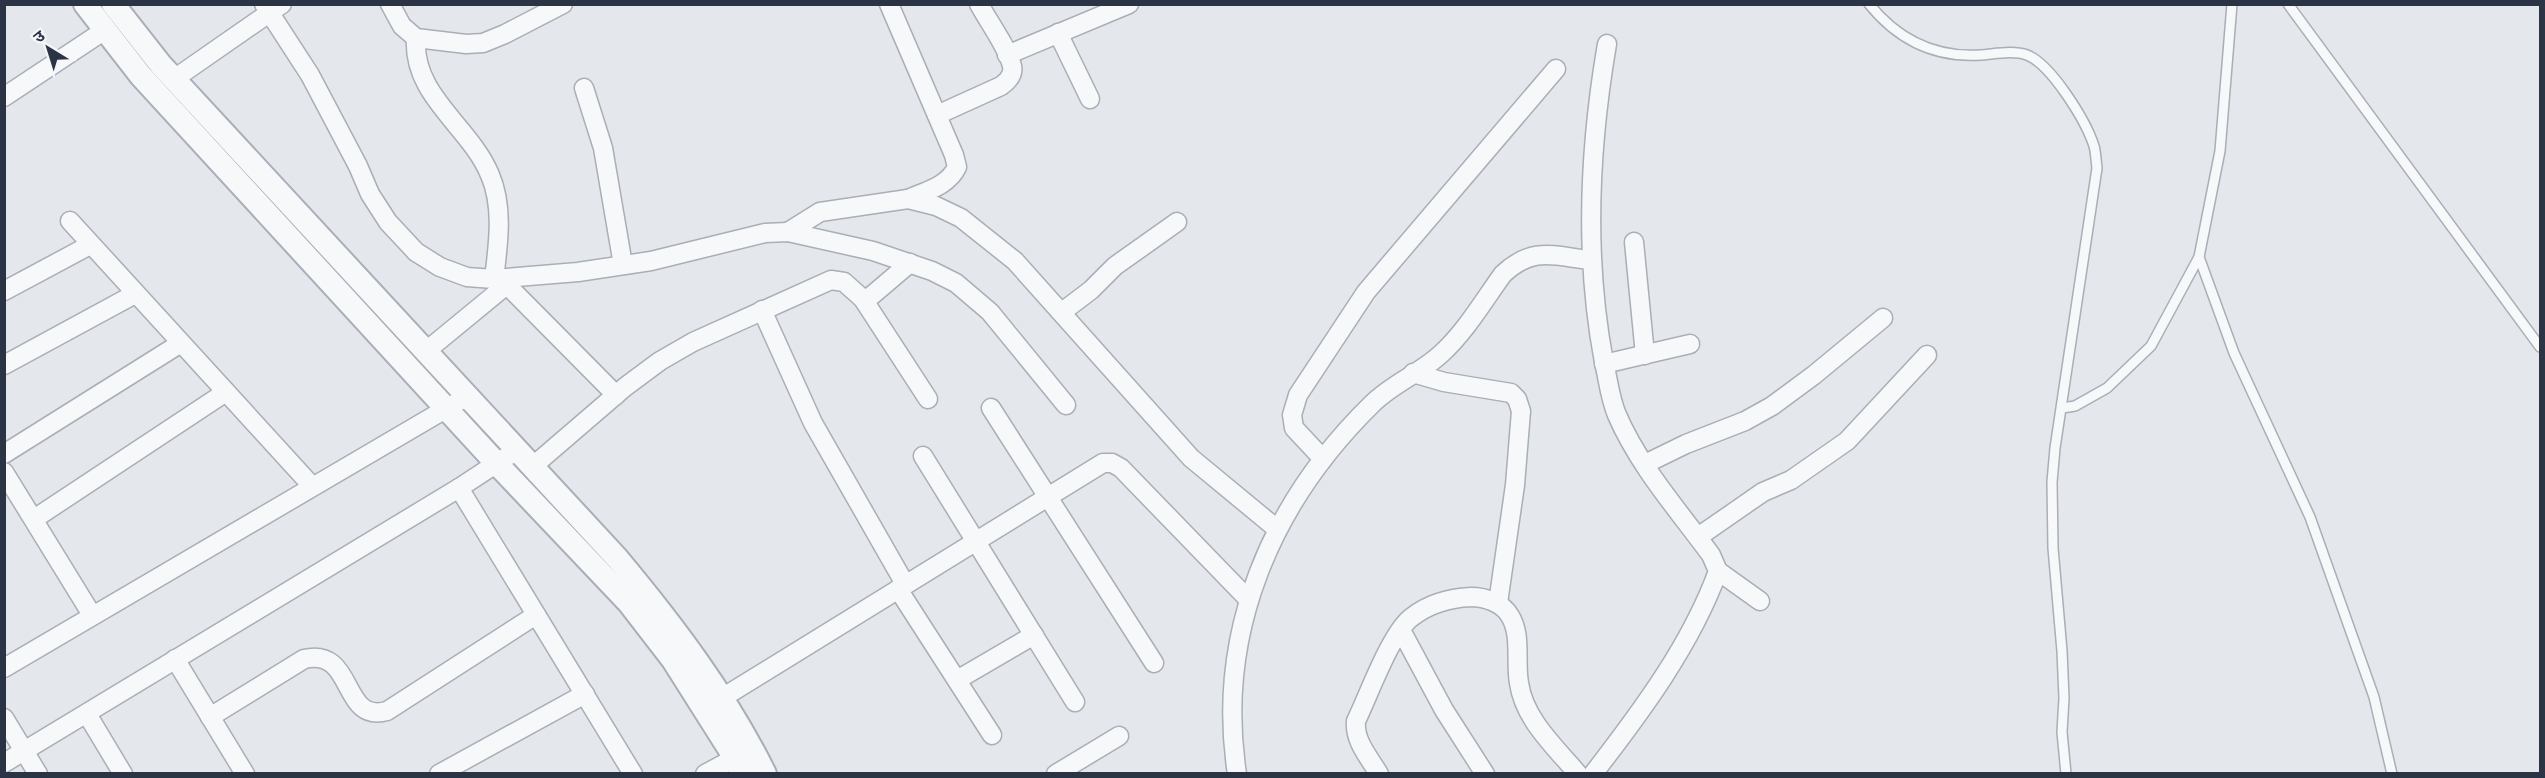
<svg xmlns="http://www.w3.org/2000/svg" width="2545" height="778" viewBox="0 0 2545 778" font-family="Roboto,'Noto Sans Devanagari',sans-serif">
	<rect width="100%" height="100%" fill="#e4e7ec"/>
	<g fill="none" stroke-linecap="round" stroke-linejoin="round">
		<defs>
			<g id="service">
				<path d="M 1869,4 C 1898,40 1935,58 1981,55 C 1995,54 2013,50 2027,55 C 2051,64 2086,121 2094,146 C 2096,153 2096,161 2097,168 L 2055,448 L 2052,482 L 2053,548 L 2062,651 L 2064,698 L 2062,732 L 2066,774"/>
				<polyline points="2288,4 2540,347"/>
				<polyline points="2199,257 2234,353 2310,517 2374,697 2392,774"/>
				<polyline points="2062,408 2075,406 2107,388 2151,346 2199,257 2220,151 2232,4"/>
			</g>
			<g id="minor">
				<polyline points="264,4 310,75 358,166 370,194 388,222 416,252 440,267 467,277 494,279 578,272 651,261 765,233 788,232 873,251 932,271 956,283 990,312 1066,405"/>
				<polyline points="390,4 402,26 416,38 466,44 483,43 505,34 563,4"/>
				<path d="M 889,4 L 954,155 L 957,167 C 948,186 926,191 908,199"/>
				<polyline points="1058,33 1090,99"/>
				<path d="M 416,38 C 412,96 470,126 490,175 C 504,207 498,246 494,279"/>
				<polyline points="1007,55 1129,4"/>
				<polyline points="174,79 282,4"/>
				<polyline points="584,88 603,148 623,265"/>
				<polyline points="4,97 105,30"/>
				<path d="M 937,115 L 1001,86 C 1008,81 1014,75 1012,66 C 1008,48 988,21 979,4"/>
				<polyline points="70,221 312,486"/>
				<polyline points="788,232 820,212 908,199 936,206 961,218 1015,261 1191,458 1277,529"/>
				<polyline points="1634,242 1645,355"/>
				<polyline points="507,285 616,395"/>
				<polyline points="4,291 90,245"/>
				<polyline points="863,299 928,399"/>
				<polyline points="762,310 813,423 905,584"/>
				<polyline points="1062,312 1091,290 1115,266 1177,222"/>
				<polyline points="425,352 515,278"/>
				<polyline points="1604,364 1690,344"/>
				<polyline points="4,365 135,294"/>
				<polyline points="1413,373 1444,382 1511,393 1517,399 1521,411 1515,485 1498,603"/>
				<polyline points="991,408 1154,663"/>
				<polyline points="4,454 181,343"/>
				<polyline points="923,456 1075,702"/>
				<polyline points="1323,459 1294,428 1292,415 1298,395 1366,292 1556,69"/>
				<polyline points="1645,464 1686,444 1745,421 1772,406 1814,375 1883,318"/>
				<polyline points="532,467 625,387 660,361 693,342 831,280 844,282 863,299 870,297 910,263"/>
				<polyline points="4,472 92,615"/>
				<polyline points="459,488 633,774"/>
				<polyline points="34,519 226,392"/>
				<polyline points="1698,537 1763,492 1791,480 1847,441 1927,355"/>
				<polyline points="1718,571 1760,601"/>
				<polyline points="898,589 992,735"/>
				<polyline points="1401,630 1444,710 1485,774"/>
				<polyline points="175,659 245,774"/>
				<polyline points="4,668 466,397"/>
				<polyline points="957,680 1034,635"/>
				<polyline points="722,698 1103,463 1112,463 1121,468 1248,599"/>
				<polyline points="87,714 123,774"/>
				<path d="M 210,717 L 304,659 C 356,647 340,724 387,711 L 536,615"/>
				<polyline points="4,718 38,774"/>
				<polyline points="4,763 459,488 517,450"/>
				<polyline points="439,774 585,694"/>
				<polyline points="705,774 746,752"/>
				<polyline points="1056,774 1119,736"/>
				<path d="M 1237,774 C 1215,632 1272,502 1372,404 C 1393,383 1421,373 1442,353 C 1466,331 1484,300 1503,274 C 1533,246 1553,256 1590,260"/>
				<path d="M 1379,774 C 1369,757 1354,741 1356,721 C 1368,697 1391,632 1412,617 C 1430,603 1449,598 1471,597 C 1485,597 1503,603 1510,616 C 1522,635 1515,662 1519,683 C 1524,719 1555,747 1578,774"/>
				<path d="M 1593,774 C 1641,712 1691,645 1718,571 L 1711,555 C 1678,510 1639,466 1617,415 C 1610,399 1608,379 1604,362 C 1584,257 1589,149 1607,44"/>
			</g>
			<g id="tertiary">
				<polyline points="85,4 141,76 498,465 629,603 673,660 735,758 742,774"/>
				<path d="M 113,4 L 161,65 L 617,558 C 673,625 726,695 765,774"/>
			</g>
		</defs>
		<use href="#service" stroke="#a9aeb7" stroke-width="12"/>
		<use href="#minor" stroke="#a9aeb7" stroke-width="21"/>
		<use href="#tertiary" stroke="#a9aeb7" stroke-width="26"/>
		<use href="#service" stroke="#f7f8fa" stroke-width="9"/>
		<use href="#minor" stroke="#f7f8fa" stroke-width="18"/>
		<use href="#tertiary" stroke="#f7f8fa" stroke-width="22"/>
	</g>
	<rect width="2545" height="778" fill="none" stroke="#2b3445" stroke-width="12"/>
	<g transform="translate(48 48) rotate(322)" stroke="#f4f6f9" stroke-width="4.5" paint-order="stroke">
	<path d="M0-4.5L10 22L0 15L-10 22Z" fill="#2b3445"/>
	<text y="-9" font-size="16" font-weight="bold" text-anchor="middle" fill="#2b3445">उ</text>
	</g>
</svg>
